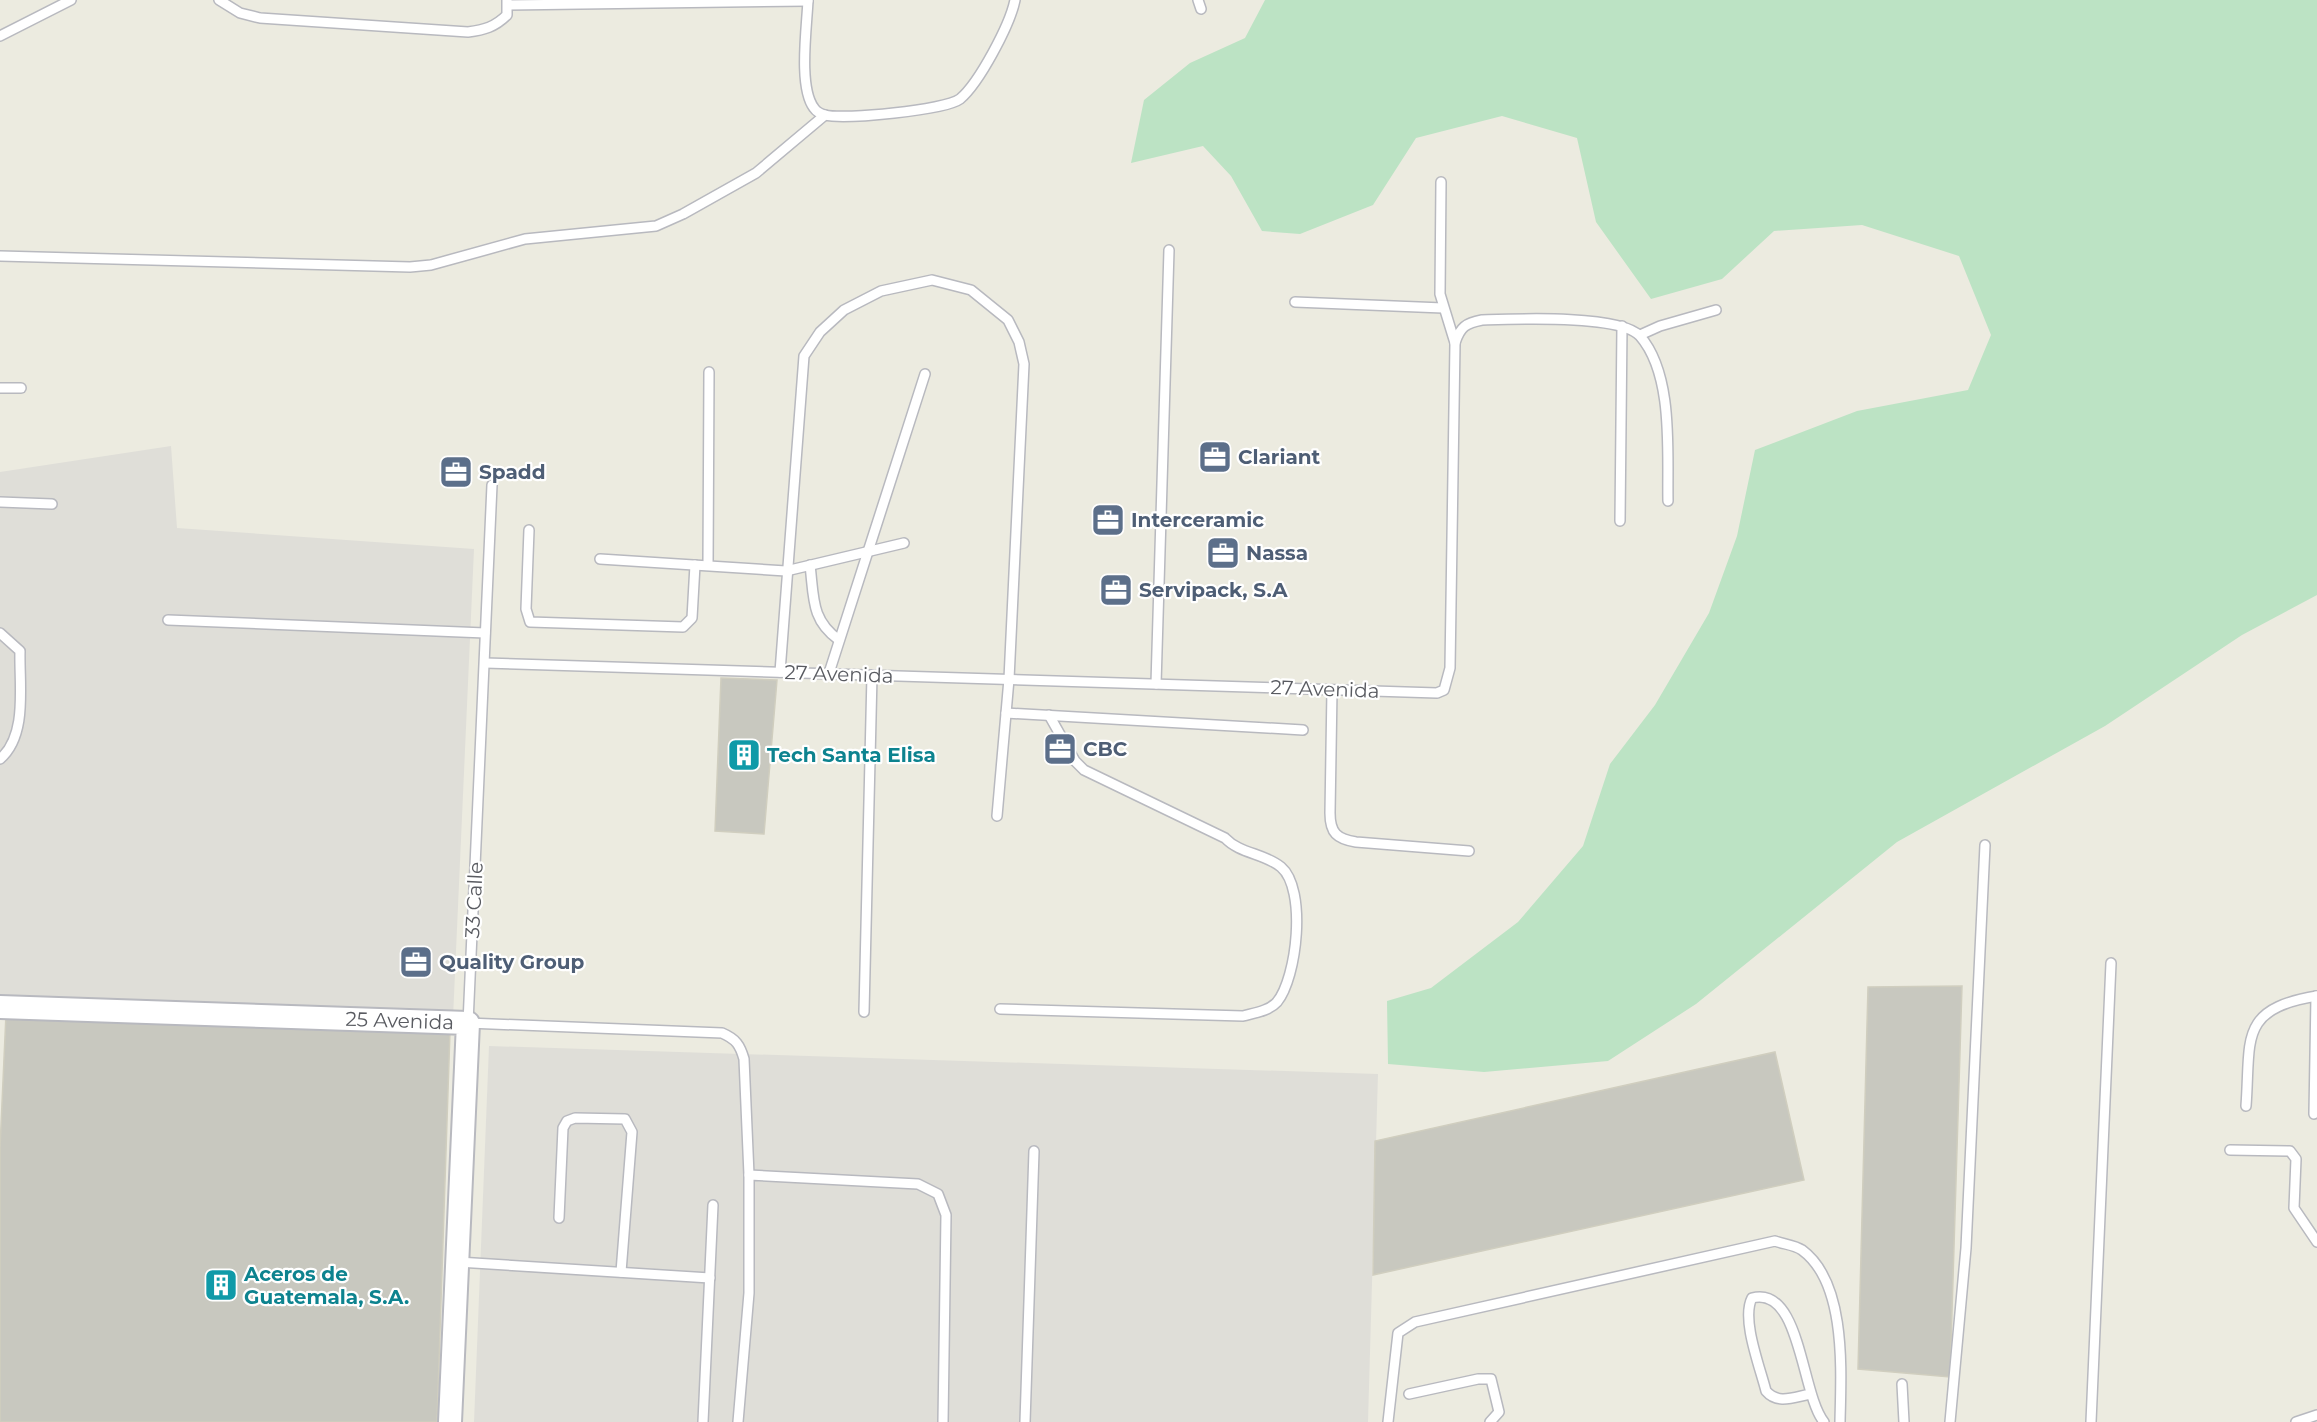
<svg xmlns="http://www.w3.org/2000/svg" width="2317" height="1422" viewBox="0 0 2317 1422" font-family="Montserrat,sans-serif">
	<rect width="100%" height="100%" fill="#ecebe0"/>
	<g fill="#dfded8">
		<polygon points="171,446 177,528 474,549 453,1018 0,1004 0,472"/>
		<polygon points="489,1046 1378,1074 1368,1422 474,1422"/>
	</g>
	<polygon fill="#bce3c4" points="1265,0 2317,0 2317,595 2242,635 2105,726 1897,842 1696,1004 1608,1061 1484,1072 1388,1064 1387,1001 1431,988 1518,922 1583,846 1610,764 1655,705 1709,613 1737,536 1755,450 1857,411 1968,390 1991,335 1959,256 1862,225 1774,231 1722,279 1651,299 1596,222 1577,138 1502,116 1416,138 1373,205 1300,234 1262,231 1231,176 1203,146 1131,163 1144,100 1190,63 1245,38"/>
	<g fill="#c8c8bf" stroke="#d0cebf" stroke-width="1.5">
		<polygon points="721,678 777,680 764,834 715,831"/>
		<polygon points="1962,986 1950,1377 1858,1369 1868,987"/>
		<polygon points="6,1014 450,1031 437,1422 0,1422 0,1148"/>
		<polygon points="1775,1052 1804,1180 1373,1275 1375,1141"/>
	</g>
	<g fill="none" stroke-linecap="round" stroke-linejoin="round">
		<defs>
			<g id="service">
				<path d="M 219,0 L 240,13 L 260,18 L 468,32 C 484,30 495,27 507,15 L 507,0"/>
				<path d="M 808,0 C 807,26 798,87 814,108 C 816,111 821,114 825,115 C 844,120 945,110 960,99 C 979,83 1010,25 1015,0"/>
				<polyline points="1198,0 1201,9"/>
				<polyline points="508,5 808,1"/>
				<polyline points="0,36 71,0"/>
				<polyline points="1441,182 1440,294 1455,343"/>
				<polyline points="0,256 410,267 431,265 525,239 656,226 683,214 756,173 825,115"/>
				<polyline points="1295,302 1443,308"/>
				<polyline points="1640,335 1660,326 1716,310"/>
				<polyline points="0,388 21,388"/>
				<path d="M 492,485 L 468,1023 L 722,1033 C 736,1039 740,1045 744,1059 L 749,1175"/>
				<polyline points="0,502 52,504"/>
				<polyline points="1620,521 1622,326"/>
				<polyline points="529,530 526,609 530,622 683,627 692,618 695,565"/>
				<polyline points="600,559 786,571 904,543"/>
				<polyline points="708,565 709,372"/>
				<path d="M 810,565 C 814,598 811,620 839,640"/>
				<polyline points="168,620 485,633"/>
				<path d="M 0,633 L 20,651 C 19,685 28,735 0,759"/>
				<path d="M 485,663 L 1437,693 L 1444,690 L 1450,668 L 1455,343 C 1460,327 1466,323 1482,320 C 1513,319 1620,314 1640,336 C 1674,375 1667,453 1668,501"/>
				<polyline points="780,672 804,356 820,332 844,310 881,291 932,280 971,290 1008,320 1019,342 1024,364 1009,679 997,816"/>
				<polyline points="829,673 925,374"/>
				<polyline points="1156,684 1169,250"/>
				<path d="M 1332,690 L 1330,813 C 1330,833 1337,839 1356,842 L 1469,851"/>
				<polyline points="1006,713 1303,730"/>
				<path d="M 1000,1009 L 1243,1016 C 1254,1013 1269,1011 1277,1002 C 1297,978 1307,889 1281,867 C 1264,853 1240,854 1225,838 L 1084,770 L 1075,761 L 1049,715"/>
				<polyline points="864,1012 872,675"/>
				<path d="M 2246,1106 C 2251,1039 2238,1009 2317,996"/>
				<polyline points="2314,1114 2316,996"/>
				<polyline points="2230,1150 2290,1151 2296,1159 2294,1208 2317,1242"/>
				<polyline points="559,1218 563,1128 567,1121 575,1118 625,1119 632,1132 621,1272"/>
				<polyline points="458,1262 710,1278"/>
				<polyline points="1902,1384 1904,1422"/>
				<polyline points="1409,1394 1478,1379 1491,1379 1499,1412 1490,1422"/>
				<path d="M 1811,1394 C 1794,1397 1778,1405 1766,1391 C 1760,1367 1741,1319 1752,1298 C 1801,1285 1801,1394 1824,1422"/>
				<polyline points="703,1422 713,1205"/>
				<polyline points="738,1422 749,1293 749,1175 918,1184 938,1194 946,1215 943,1422"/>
				<polyline points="1025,1422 1034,1151"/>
				<path d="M 1388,1422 L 1398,1333 L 1415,1322 L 1775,1241 C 1783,1244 1795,1245 1802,1250 C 1847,1283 1841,1372 1840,1422"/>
				<polyline points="1950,1422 1966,1248 1985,845"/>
				<polyline points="2091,1422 2111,963"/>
				<polyline points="2296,1422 2317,1415"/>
			</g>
			<g id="tertiary">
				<path id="s1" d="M 0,1007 L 468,1023 L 450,1422"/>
			</g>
		</defs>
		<use href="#service" stroke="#b8b9bf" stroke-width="12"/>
		<use href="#tertiary" stroke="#b8b9bf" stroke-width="26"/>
		<use href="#service" stroke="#fff" stroke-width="9"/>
		<use href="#tertiary" stroke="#fff" stroke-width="22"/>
	</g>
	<defs>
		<symbol id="office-square" viewBox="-11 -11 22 22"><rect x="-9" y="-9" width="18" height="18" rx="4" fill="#5c6f8a" stroke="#fff"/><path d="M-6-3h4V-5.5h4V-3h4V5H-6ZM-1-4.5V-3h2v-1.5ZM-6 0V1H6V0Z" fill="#fff"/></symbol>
		<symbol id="building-square" viewBox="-11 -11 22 22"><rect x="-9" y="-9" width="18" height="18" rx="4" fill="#0f9aa8" stroke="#fff"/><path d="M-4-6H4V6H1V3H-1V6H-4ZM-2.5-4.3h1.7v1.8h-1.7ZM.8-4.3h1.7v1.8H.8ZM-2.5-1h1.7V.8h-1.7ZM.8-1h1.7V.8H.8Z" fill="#fff"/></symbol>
	</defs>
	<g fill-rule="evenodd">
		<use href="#office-square" x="1196" y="438" width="38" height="38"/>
		<use href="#office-square" x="437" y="453" width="38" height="38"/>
		<use href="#office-square" x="1089" y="501" width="38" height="38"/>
		<use href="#office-square" x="1204" y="534" width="38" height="38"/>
		<use href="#office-square" x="1097" y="571" width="38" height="38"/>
		<use href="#office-square" x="1041" y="730" width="38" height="38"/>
		<use href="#building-square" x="725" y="736" width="38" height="38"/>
		<use href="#office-square" x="397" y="943" width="38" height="38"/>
		<use href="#building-square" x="202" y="1266" width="38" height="38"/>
	</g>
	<g text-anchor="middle" stroke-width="4.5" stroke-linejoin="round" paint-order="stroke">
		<g font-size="20" font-weight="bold" fill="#4e5e75" stroke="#fff" text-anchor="start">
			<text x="1238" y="464">Clariant</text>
			<text x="479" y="479">Spadd</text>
			<text x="1131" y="527">Interceramic</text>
			<text x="1246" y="560">Nassa</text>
			<text x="1139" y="597">Servipack, S.A</text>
			<text x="1083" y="756">CBC</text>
			<text x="439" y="969">Quality Group</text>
		</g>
		<g font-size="20" fill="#595b61" stroke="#fff">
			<text transform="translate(839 674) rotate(2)" y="7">27 Avenida</text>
			<text transform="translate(1325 689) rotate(2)" y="7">27 Avenida</text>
			<text transform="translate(474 900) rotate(-87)" y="7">33 Calle</text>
			<text dy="7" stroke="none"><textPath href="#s1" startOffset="400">25 Avenida</textPath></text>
		</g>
		<g font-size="20" font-weight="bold" fill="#0d838f" stroke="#fff" text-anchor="start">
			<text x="767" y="762">Tech Santa Elisa</text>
			<text x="244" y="1281">Aceros de<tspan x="244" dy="23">Guatemala, S.A.</tspan></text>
		</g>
	</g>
</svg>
